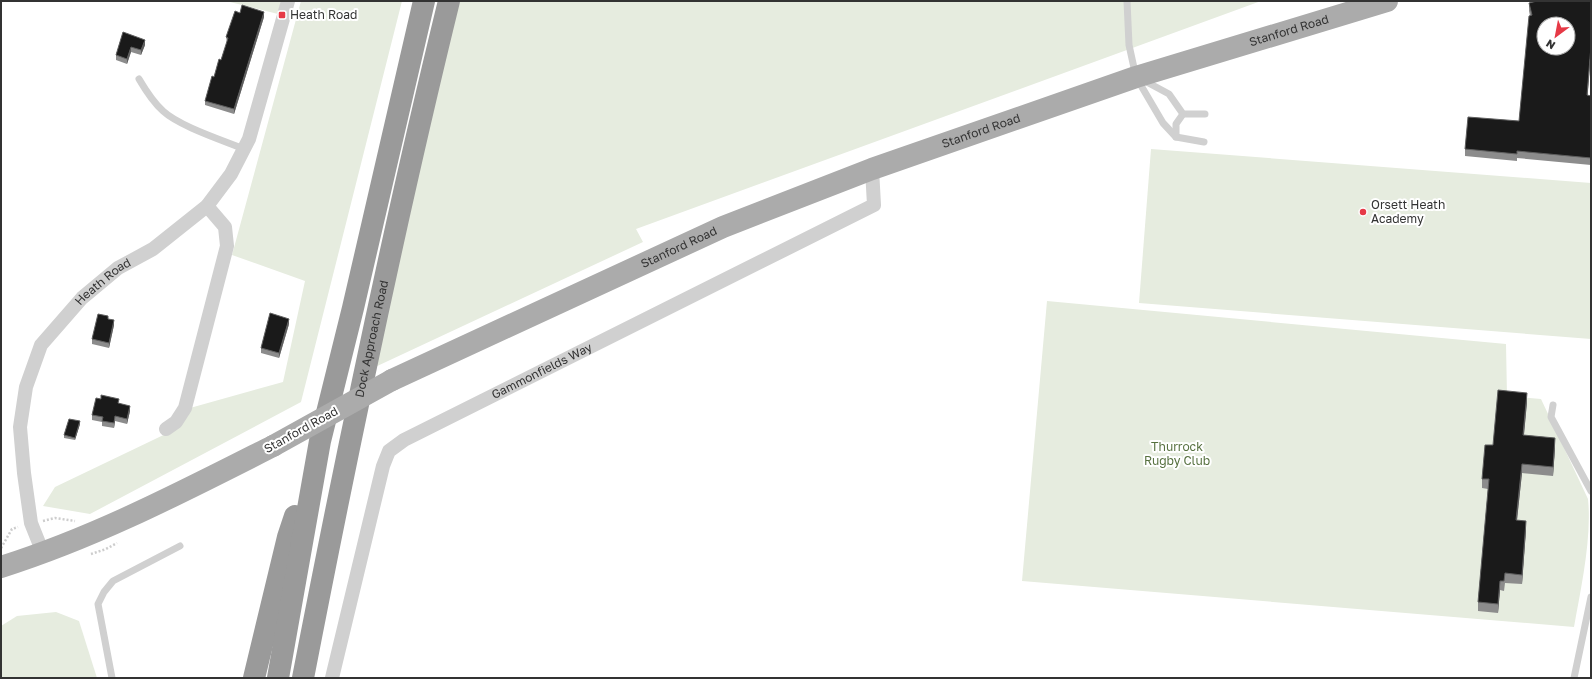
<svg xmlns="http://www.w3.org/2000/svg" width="1592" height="679" viewBox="0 0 1592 679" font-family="'Golos Text',sans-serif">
	<rect width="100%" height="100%" fill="#fff"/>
	<g fill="#e6ecdf">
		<polygon points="226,1 281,1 278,14"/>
		<polygon points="301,1 402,1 301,402 90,514 43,506 55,487 176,429 190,408 283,382 305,281 232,255"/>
		<polygon points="459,1 1261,1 636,229 643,242 373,368"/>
		<polygon points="1151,149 1591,183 1591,339 1139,303"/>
		<path d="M 1047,301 L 1506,344 L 1507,396 L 1541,399 L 1588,499 C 1592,538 1581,588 1574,627 L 1022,581 Z"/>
		<polygon points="56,612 79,621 97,678 1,678 1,626 17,616"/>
	</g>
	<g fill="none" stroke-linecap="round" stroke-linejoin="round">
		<g stroke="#cdcdcd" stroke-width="2.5" stroke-dasharray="2 2" stroke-linecap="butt">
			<polyline points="43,521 55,518 75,521"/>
			<polyline points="1,548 12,529 18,527"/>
			<polyline points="91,554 106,549 117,543"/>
		</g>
		<g stroke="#d0d0d0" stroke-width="7">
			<polyline points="1127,1 1129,45 1136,77 1163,123 1176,137 1204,142"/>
			<path d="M 139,79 C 146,91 153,102 163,111 C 179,126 222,140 244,149"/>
			<polyline points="1143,80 1169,94 1183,114 1205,114"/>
			<polyline points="1176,137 1176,124 1183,114"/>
			<polyline points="1553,405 1551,417 1591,491"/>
			<polyline points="112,678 98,604 104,592 113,581 180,546"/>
			<polyline points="1574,678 1591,597"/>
		</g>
		<g stroke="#d0d0d0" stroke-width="14">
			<polyline points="166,429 176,422 185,408 227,246 225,227 207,206"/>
			<path id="s1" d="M 43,553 L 31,523 L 24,473 L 20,427 L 26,387 L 41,345 L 82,298 L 118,268 L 153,249 L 207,206 L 231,174 L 249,139 L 288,1"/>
			<path id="s2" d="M 332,678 L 383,466 L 389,451 L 404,440 L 874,205 L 872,169"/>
		</g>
		<g stroke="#ababab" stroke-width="22">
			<path id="s3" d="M 392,380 L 723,227 L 872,169 L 1136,77 L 1387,1"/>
			<path d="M 1,567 C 96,537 184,491 273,446"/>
		</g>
		<g stroke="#9a9a9a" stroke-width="22">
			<polyline points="254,678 288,537 295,516"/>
			<polyline points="278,678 320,441 353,308 424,1"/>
			<path id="s4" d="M 303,678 C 347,451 394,225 449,1"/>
		</g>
		<polyline stroke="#ababab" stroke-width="22" points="273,446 392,380"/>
	</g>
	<g fill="#8c8c8c">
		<polygon points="1529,3 1587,96 1591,96 1591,165 1517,158 1517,161 1465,156 1465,149 1519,121 1530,16 1529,11"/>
		<polygon points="240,13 264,17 234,114 205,105 205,101 214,77 221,60 227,42 226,37"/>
		<polygon points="123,32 145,45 141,55 131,52 127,64 116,60 116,55"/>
		<polygon points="108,319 114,325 109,348 92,344 92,339"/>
		<polygon points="289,324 279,358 261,353 261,348"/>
		<polygon points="1527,402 1524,435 1555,448 1553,476 1522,473 1517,520 1526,530 1522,584 1505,583 1504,591 1500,590 1498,613 1478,611 1478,602 1488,489 1482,488 1482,479 1493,445"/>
		<polygon points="119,403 130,411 127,424 115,421 114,428 102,426 102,422 92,420 92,415"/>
		<polygon points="80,424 75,440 64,438 64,435"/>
	</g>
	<g fill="#5f5f5f">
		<polygon points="264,12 264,17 234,114 234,109"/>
		<polygon points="145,40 145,45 141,55 141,50"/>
		<polygon points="1591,46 1591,54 1587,103 1587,95"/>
		<polygon points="131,47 131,52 127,64 127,59"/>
		<polygon points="289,319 289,324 279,358 279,353"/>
		<polygon points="114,320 114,325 109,348 109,343"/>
		<polygon points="1527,393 1527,402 1523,444 1523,435"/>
		<polygon points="130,406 130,411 127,424 127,419"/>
		<polygon points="115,416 115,421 114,428 114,423"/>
		<polygon points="80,421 80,424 75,440 75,438"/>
		<polygon points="1555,438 1555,448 1553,476 1553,467"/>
		<polygon points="1522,464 1522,473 1516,529 1516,520"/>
		<polygon points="1526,521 1526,530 1522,584 1522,575"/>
		<polygon points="1500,581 1500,590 1498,613 1498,604"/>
	</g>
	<g fill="#1a1a1a" stroke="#5f5f5f" fill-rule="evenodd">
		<path d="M 1537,1 L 1591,1 L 1591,46 L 1587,95 L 1591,96 L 1591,158 L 1517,151 L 1517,154 L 1465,149 L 1468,117 L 1519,121 L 1529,16 L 1532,15 L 1529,3 ZM 1544,24 L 1568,24 L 1568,48 L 1544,48 Z"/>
		<polygon points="242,5 264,12 234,109 205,101 212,76 214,77 219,59 221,60 228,38 226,37 235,11 240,13"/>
		<polygon points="123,32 145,40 141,50 131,47 127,59 116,55"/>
		<polygon points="270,313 289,319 279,353 261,348"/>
		<polygon points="98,314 108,316 108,319 114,320 109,343 92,339"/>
		<polygon points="1498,390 1527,393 1523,435 1555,438 1553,467 1522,464 1516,520 1526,521 1522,575 1505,573 1504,581 1500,581 1498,604 1478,602 1489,479 1482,479 1485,445 1493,445"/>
		<polygon points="101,395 119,399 118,403 130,406 127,419 115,416 114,423 102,421 103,417 92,415 96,398 101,399"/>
		<polygon points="69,419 80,421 75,438 64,435"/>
	</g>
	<g fill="#e63946" stroke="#fff" stroke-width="1.5">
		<rect x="278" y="11" width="8" height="8" rx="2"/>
		<circle cx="1363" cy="212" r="4"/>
	</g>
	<g text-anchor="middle" stroke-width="4" stroke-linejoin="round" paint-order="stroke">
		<g font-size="12" fill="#333" stroke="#fff" text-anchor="start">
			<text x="290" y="19">Heath Road</text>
			<text x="1371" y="209">Orsett Heath<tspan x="1371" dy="14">Academy</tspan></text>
		</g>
		<g font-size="12" fill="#333" stroke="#fff">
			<text dy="4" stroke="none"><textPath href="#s3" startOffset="964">Stanford Road</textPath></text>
			<text dy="4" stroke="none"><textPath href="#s3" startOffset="640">Stanford Road</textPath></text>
			<text dy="4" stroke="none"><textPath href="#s3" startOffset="316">Stanford Road</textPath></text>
			<text dy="4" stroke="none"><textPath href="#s1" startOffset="303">Heath Road</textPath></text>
			<text dy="4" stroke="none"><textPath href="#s4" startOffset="346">Dock Approach Road</textPath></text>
			<text dy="4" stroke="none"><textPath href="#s2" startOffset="407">Gammonfields Way</textPath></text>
			<text transform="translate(301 430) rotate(-29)" y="4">Stanford Road</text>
		</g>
		<g font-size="12" fill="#56703f" stroke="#fff">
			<text x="1177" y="451">Thurrock<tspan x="1177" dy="14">Rugby Club</tspan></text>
		</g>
	</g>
	<rect width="1592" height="679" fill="none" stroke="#333333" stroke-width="4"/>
	<g transform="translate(1556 36) rotate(212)"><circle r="19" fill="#ffffff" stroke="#adadad"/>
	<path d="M0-3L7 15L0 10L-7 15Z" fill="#e63946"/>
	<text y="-6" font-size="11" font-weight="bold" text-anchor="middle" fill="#333333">N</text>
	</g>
</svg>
